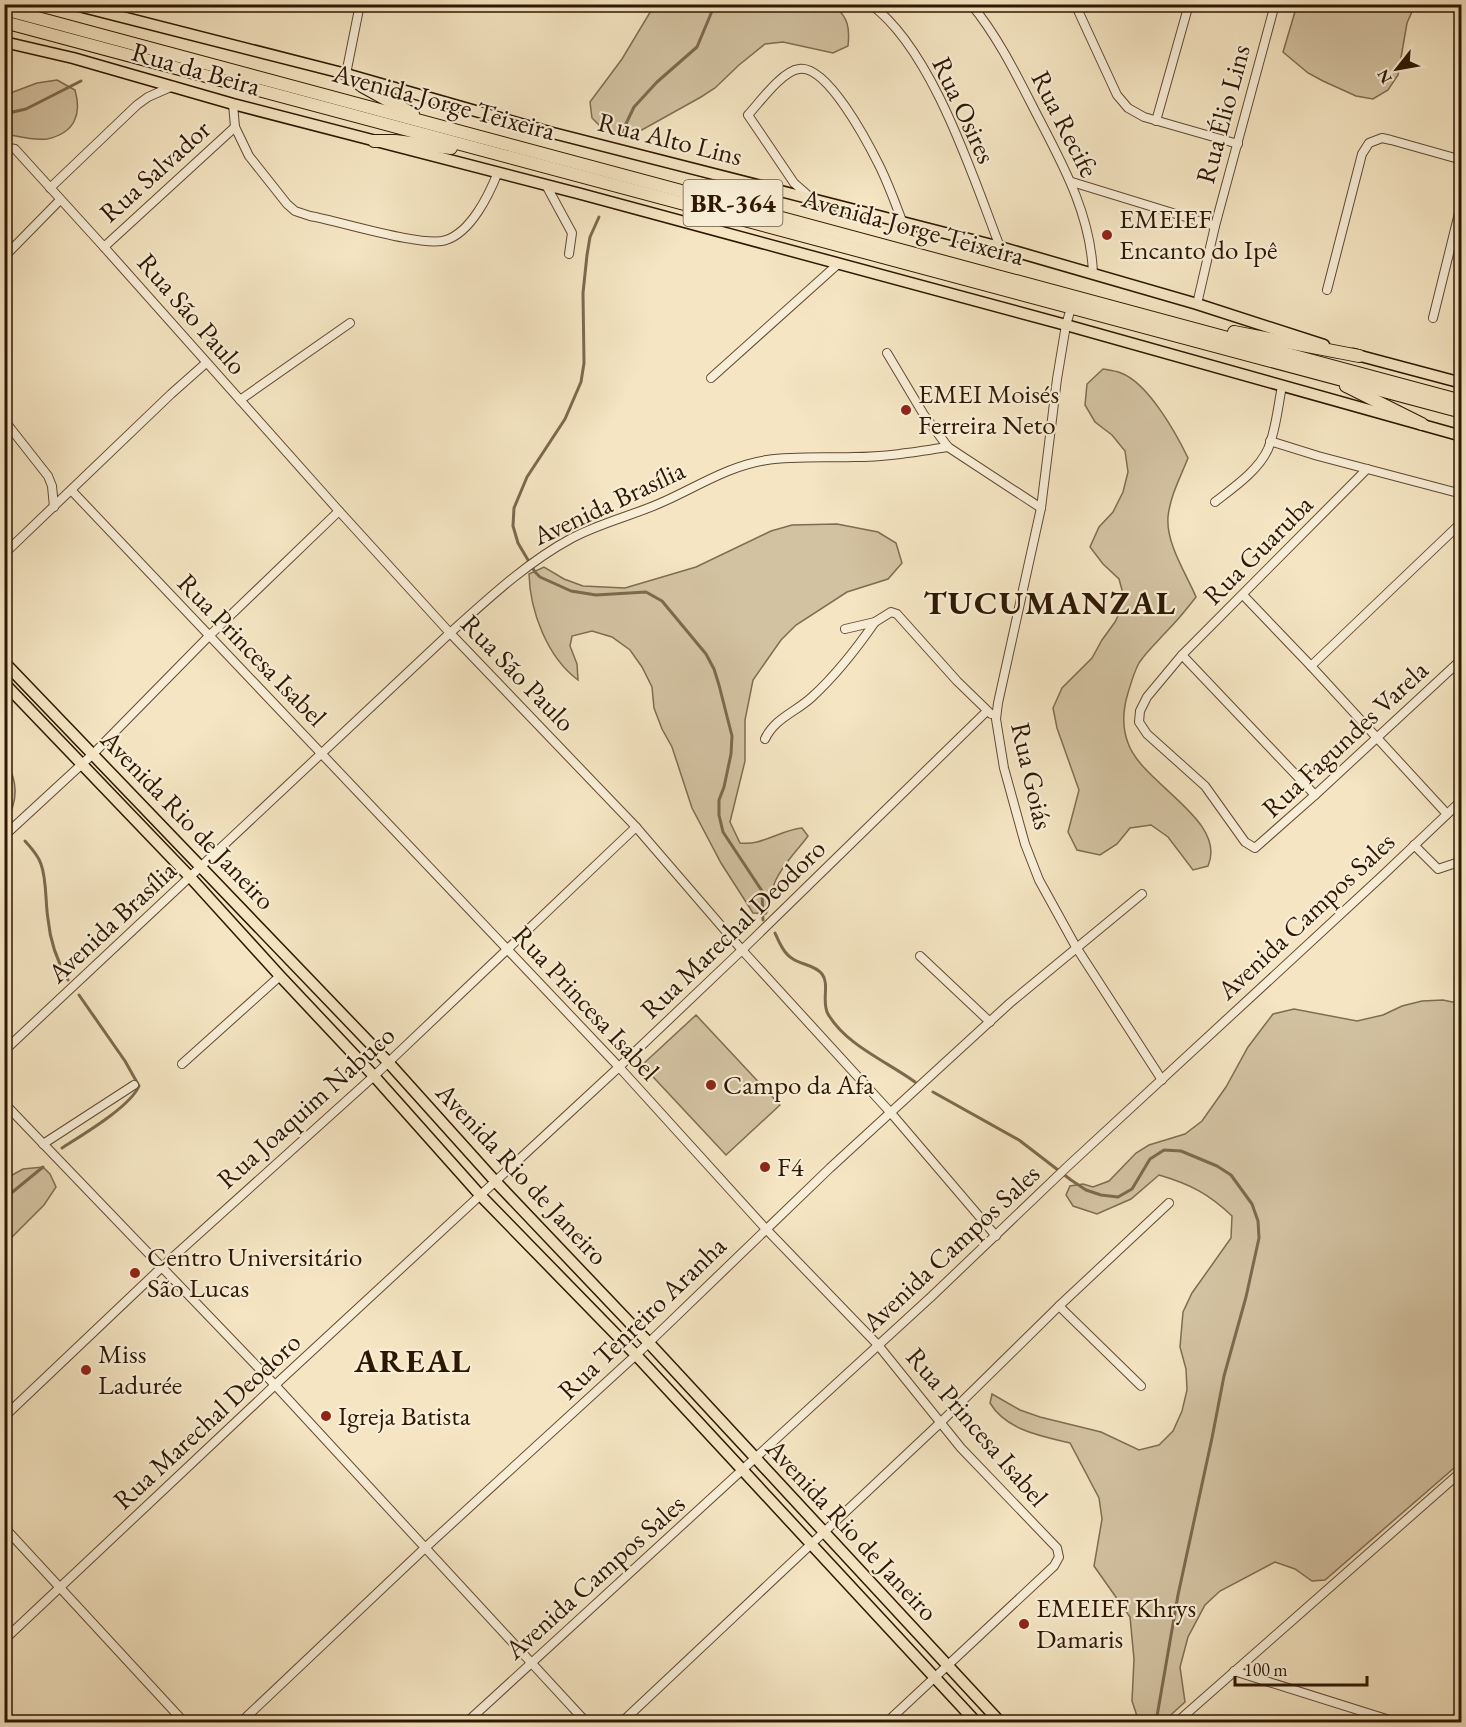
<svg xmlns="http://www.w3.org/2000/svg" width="1466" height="1727" viewBox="0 0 1466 1727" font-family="'EB Garamond',serif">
	<rect width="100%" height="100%" fill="#f5e5c2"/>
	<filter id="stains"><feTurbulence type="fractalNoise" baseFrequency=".00333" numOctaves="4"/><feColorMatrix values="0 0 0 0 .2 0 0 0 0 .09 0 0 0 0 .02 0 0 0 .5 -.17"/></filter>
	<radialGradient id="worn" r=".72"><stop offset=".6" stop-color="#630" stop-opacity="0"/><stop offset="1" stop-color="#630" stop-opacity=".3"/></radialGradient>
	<g fill="#d3c2a1" stroke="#806c52" stroke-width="1.5">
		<path d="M 655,4 L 834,5 C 848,18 850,27 848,46 L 833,53 L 783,42 L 765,44 L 739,65 L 715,88 L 701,97 L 640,131 L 624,133 L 622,135 L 605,131 L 592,118 L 590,102 L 622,59 Z"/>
		<polygon points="1297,5 1415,5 1407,23 1398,75 1388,90 1373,99 1356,96 1323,81 1308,73 1283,52"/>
		<path d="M 57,80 L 75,90 C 82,114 75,133 47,139 C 34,141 17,136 5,134 L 5,95 L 37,83 Z"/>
		<path d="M 1103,369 C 1109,370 1116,371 1121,373 C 1148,383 1176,433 1188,458 C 1181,476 1170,496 1168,517 C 1166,544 1186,573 1196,597 C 1186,610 1177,621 1166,632 C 1157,642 1146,652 1139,663 C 1134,672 1131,683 1128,693 C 1123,709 1122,727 1128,743 C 1142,784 1228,820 1208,866 L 1193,870 L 1168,837 L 1151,825 L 1130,828 L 1117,844 L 1100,855 L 1077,850 L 1068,832 L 1079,790 L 1057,728 L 1053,708 L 1062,688 L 1092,658 L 1102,640 L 1115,622 L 1125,601 L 1119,579 L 1103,564 L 1090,547 L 1099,527 L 1113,512 L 1123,492 L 1128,472 L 1125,451 L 1112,435 L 1095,422 L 1085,405 L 1087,384 Z"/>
		<path d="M 837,524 L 878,532 L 896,543 L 902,563 L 888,579 L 847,592 L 796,625 L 781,640 L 753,680 L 745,720 L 745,761 L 730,822 L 740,843 C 762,846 780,830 802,828 L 808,836 C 797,851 782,865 775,882 C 770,893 772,904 766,914 L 753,913 L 721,863 L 692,808 L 672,747 L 662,729 L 654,708 L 652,687 L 642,667 L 630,650 L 612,637 L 592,631 L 572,636 L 570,646 L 577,664 L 578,680 C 547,657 530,611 529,574 L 544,567 L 564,579 L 583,586 L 625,588 L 696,567 L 771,531 L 792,525 Z"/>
		<path d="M 5,759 C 18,781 19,801 5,823 Z"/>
		<path d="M 1443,1000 L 1462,1004 L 1461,1462 L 1325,1580 L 1312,1581 L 1295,1569 L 1275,1562 L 1220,1591 L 1205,1605 L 1188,1637 L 1180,1667 L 1185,1702 L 1163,1722 L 1139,1722 L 1132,1701 L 1134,1659 L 1130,1617 L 1094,1566 L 1102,1519 L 1099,1498 L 1070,1443 C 1041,1436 1006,1430 990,1403 L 992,1394 L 1020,1410 L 1040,1417 L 1101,1432 L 1139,1450 L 1159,1445 L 1173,1431 L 1182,1411 L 1187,1390 L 1186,1369 L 1180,1347 L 1183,1312 L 1192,1293 L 1231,1238 L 1232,1216 C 1209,1194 1190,1184 1159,1175 L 1131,1199 L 1097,1214 L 1073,1206 L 1066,1195 L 1070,1186 L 1083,1184 L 1093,1187 L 1109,1181 L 1136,1153 L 1149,1145 L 1185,1134 L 1202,1121 L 1226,1087 L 1248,1047 L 1273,1014 L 1294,1009 L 1357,1021 L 1383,1015 L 1402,1006 L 1422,1001 Z"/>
		<polygon points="696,1015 780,1105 726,1155 642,1065"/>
		<polygon points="43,1167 50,1174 56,1187 44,1205 5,1244 5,1179 23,1169"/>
	</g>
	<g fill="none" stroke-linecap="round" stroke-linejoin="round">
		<g stroke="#7d694e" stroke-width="3">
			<polyline points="4,114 26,109 81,81"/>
			<polyline points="622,132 634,107 657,82 697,47 715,4"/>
			<polyline points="599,217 590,237 587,255 583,293 584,363 581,382 565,419 527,477 514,508 513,526 518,543 535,572 540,577 571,591 596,595 646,592 662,601 706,654 714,669 719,685 732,736 731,754 724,787 719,800 719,815 723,832 762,891 763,920"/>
			<path d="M 25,841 C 31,848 38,855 41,864 C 47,881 45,900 48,919 C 50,941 57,961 68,980"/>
			<path d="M 775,933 C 779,942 784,954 793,959 C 802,965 815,965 822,974 C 830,984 821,1002 828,1014 C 846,1045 886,1061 915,1082"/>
			<polyline points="933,1092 1019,1140 1071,1180 1086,1190 1101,1195 1118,1197 1132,1189 1150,1159 1164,1150 1181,1151 1217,1166 1231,1175 1252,1204 1258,1221 1259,1238 1246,1297 1224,1376 1212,1438 1178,1595 1156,1722"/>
			<path d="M 62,1148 C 82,1135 130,1107 139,1086 L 125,1061 L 79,995"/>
			<polyline points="4,1199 43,1167"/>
		</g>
		<defs>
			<g id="minor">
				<path d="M 870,4 C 932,48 973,177 1000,247"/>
				<path d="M 971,4 C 998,37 1016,74 1035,111 C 1062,163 1091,214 1093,274"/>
				<polyline points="1075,4 1117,95 1128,108 1144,117 1238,144"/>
				<polyline points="346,74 360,4"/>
				<path d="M 233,104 L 235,127 L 249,156 L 287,204 L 295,211 L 310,216 C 339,221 424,248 446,240 C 471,232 489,195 498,172"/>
				<polyline points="1156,121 1189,4"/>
				<polyline points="4,147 15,149 104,247 339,511 450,633 636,827 742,950 891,1113 996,1236"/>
				<polyline points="1072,182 1215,226"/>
				<polyline points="546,185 572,233 569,254"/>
				<polyline points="50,188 137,105 148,97 173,86"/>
				<path d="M 811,198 L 794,183 L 748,115 C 760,102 782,71 799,69 C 827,64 868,143 879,165 C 888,183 895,202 902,221"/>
				<polyline points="104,247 235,127"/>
				<polyline points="4,257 60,200"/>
				<polyline points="1327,290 1362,154 1369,143 1382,138 1391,140 1462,160"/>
				<polyline points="1197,304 1215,226 1275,4"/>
				<polyline points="1071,308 1066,325 1057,379 1041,508 998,703 996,719 1004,768 1025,844 1039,880 1076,947 1162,1080"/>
				<polyline points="1433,318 1462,201"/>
				<polyline points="887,353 924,415 948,447 1041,508"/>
				<polyline points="711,378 838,264"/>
				<polyline points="240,400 350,323"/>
				<polyline points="4,420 48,476 52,486 54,507"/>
				<polyline points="1270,441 1318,456 1462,494"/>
				<polyline points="1367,469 1182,655 1147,697 1140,711 1139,722 1147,734 1205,786 1245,842 1255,848 1315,795 1462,659"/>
				<polyline points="72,491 507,949 619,1067 765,1228 878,1345 961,1448 1057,1548 1059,1557 1054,1566 887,1722"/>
				<path d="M 1215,502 C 1233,488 1258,471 1268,449 C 1276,430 1278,406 1282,386"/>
				<polyline points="4,554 171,394 206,363"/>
				<polyline points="1243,595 1311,666 1447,814"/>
				<polyline points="845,629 875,622 891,612 897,614 957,681 991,714"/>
				<polyline points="1182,655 1315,795"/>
				<polyline points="1311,666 1462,522"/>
				<path d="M 765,739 C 775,718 796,712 812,697 C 836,675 857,648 875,622"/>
				<polyline points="4,836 94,753 209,636 339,511"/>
				<polyline points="1414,845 1438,869 1462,861"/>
				<polyline points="920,956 990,1022"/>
				<path d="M 4,1051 L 450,633 C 489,598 526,563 572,538 C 602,522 635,515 665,501 C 698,486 731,465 767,460 C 795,456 824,458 853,457 C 886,457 916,452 948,447"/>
				<polyline points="182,1064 280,976"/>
				<polyline points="4,1103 275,1385 586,1722"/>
				<polyline points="43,1144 134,1085"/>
				<polyline points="1059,1306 1141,1386"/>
				<polyline points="4,1417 162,1267 374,1076 636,827"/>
				<polyline points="4,1527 184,1722"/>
				<polyline points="4,1640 275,1385 619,1067 742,950 987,711"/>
				<polyline points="1234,1671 1396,1722"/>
				<polyline points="241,1722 426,1547 636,1355 830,1168 1010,1003 1142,894"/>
				<polyline points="467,1722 932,1296 1068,1166 1382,876 1462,800"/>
				<polyline points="622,1722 940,1423 1059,1306 1169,1203"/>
				<polyline points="1177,1722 1462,1471"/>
			</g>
			<g id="major">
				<polyline points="71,4 346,74 549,132 1000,247 1197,304 1324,345"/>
				<polyline points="4,42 73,58 233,104 581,194 1066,325 1462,436"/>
				<polyline points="1353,354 1462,383"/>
				<polyline points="4,662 388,1062 495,1181 649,1343 1000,1722"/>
				<polyline points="4,683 191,878 280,976 374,1076 480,1195 636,1355 976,1722"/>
			</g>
			<g id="highway">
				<polyline points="4,9 1462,401"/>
				<polyline points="4,22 1462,412"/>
				<polyline points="346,74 362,86 413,114"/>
				<polyline points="374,141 395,141 451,148"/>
				<polyline points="1234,332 1359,356"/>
				<polyline points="1346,386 1422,424"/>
			</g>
		</defs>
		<use href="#minor" stroke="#604a32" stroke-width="10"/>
		<use href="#major" stroke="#2e1702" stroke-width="13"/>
		<use href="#highway" stroke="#2e1702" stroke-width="14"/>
		<use href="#minor" stroke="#f8eed7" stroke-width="8"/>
		<use href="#major" stroke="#f5e5c2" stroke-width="10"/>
		<use href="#highway" stroke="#f5e5c2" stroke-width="12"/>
	</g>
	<g fill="#8f2418" stroke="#f8eed7" stroke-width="2">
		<circle cx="1107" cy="235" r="6"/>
		<circle cx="906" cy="410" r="6"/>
		<circle cx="711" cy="1085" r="6"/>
		<circle cx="765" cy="1167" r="6"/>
		<circle cx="135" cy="1273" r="6"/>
		<circle cx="86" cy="1370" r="6"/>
		<circle cx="326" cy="1416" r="6"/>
		<circle cx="1024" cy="1624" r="6"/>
	</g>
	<g text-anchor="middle" stroke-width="4.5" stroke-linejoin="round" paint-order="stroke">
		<rect fill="#f8eed7" stroke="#6b5842" stroke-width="1.5" x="683.5" y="180" width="99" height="46" rx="4.5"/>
		<g font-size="26" font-weight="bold" fill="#2e1702">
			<text x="733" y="212">BR-364</text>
		</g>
		<g font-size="27" fill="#2e1702" stroke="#f8eed7">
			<text transform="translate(196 69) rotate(16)" y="9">Rua da Beira</text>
			<text transform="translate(444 102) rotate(15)" y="9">Avenida Jorge Teixeira</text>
			<text transform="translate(964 110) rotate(65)" y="9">Rua Osires</text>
			<text transform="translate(1223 114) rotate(-75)" y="9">Rua Élio Lins</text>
			<text transform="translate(1065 124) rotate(63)" y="9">Rua Recife</text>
			<text transform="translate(670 139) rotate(14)" y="9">Rua Alto Lins</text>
			<text transform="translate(155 171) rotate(-42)" y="9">Rua Salvador</text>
			<text transform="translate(913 227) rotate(15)" y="9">Avenida Jorge Teixeira</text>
			<text transform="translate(192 314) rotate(49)" y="9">Rua São Paulo</text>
			<text transform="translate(609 503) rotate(-25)" y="9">Avenida Brasília</text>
			<text transform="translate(1258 550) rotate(-45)" y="9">Rua Guaruba</text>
			<text transform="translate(252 650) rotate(46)" y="9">Rua Princesa Isabel</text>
			<text transform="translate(518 673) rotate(46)" y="9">Rua São Paulo</text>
			<text transform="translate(1345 739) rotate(-43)" y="9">Rua Fagundes Varela</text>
			<text transform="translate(1032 776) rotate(77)" y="9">Rua Goiás</text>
			<text transform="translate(188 820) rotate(46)" y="9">Avenida Rio de Janeiro</text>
			<text transform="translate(1306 916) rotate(-43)" y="9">Avenida Campos Sales</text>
			<text transform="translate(112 922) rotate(-43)" y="9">Avenida Brasília</text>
			<text transform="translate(733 929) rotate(-44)" y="9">Rua Marechal Deodoro</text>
			<text transform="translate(586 1003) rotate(47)" y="9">Rua Princesa Isabel</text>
			<text transform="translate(306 1107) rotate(-42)" y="9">Rua Joaquim Nabuco</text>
			<text transform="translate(522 1174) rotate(47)" y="9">Avenida Rio de Janeiro</text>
			<text transform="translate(951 1248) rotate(-43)" y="9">Avenida Campos Sales</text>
			<text transform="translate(642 1318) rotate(-44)" y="9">Rua Tenreiro Aranha</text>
			<text transform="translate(207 1421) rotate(-43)" y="9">Rua Marechal Deodoro</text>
			<text transform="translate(977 1427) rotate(49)" y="9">Rua Princesa Isabel</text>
			<text transform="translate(852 1530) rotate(47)" y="9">Avenida Rio de Janeiro</text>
			<text transform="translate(595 1577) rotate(-42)" y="9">Avenida Campos Sales</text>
		</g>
		<g font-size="27" fill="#2e1702" stroke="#f8eed7" text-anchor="start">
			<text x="1119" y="228">EMEIEF<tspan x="1119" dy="31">Encanto do Ipê</tspan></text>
			<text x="918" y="403">EMEI Moisés<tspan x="918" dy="31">Ferreira Neto</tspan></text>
			<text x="723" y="1094">Campo da Afa</text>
			<text x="777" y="1176">F4</text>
			<text x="147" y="1266">Centro Universitário<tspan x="147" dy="31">São Lucas</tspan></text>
			<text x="98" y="1363">Miss<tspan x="98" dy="31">Ladurée</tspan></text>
			<text x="338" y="1425">Igreja Batista</text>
			<text x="1036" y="1617">EMEIEF Khrys<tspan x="1036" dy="31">Damaris</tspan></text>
		</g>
		<g font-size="33" font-weight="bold" letter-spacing="1.5" fill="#2e1702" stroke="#f8eed7">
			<text x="1050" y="614">TUCUMANZAL</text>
			<text x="413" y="1372">AREAL</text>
		</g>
	</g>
	<rect width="1466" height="1727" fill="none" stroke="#f5e5c2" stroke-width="24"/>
	<rect x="6" y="6" width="1454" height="1715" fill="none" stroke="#2e1702" stroke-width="3"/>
	<rect x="12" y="12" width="1442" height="1703" fill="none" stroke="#2e1702" stroke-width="1.5"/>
	<g transform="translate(1397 69) rotate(239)" stroke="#f8eed7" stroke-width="4.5" paint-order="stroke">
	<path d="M0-4.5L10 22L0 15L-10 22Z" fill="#2e1702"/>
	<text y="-9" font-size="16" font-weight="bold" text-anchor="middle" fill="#2e1702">N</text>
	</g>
	<path d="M1235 1676v9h132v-9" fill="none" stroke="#2e1702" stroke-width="3"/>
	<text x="1244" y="1676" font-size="18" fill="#2e1702" stroke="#f8eed7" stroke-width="4.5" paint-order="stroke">100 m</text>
	<rect width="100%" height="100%" filter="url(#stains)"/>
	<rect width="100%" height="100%" fill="url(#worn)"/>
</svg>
